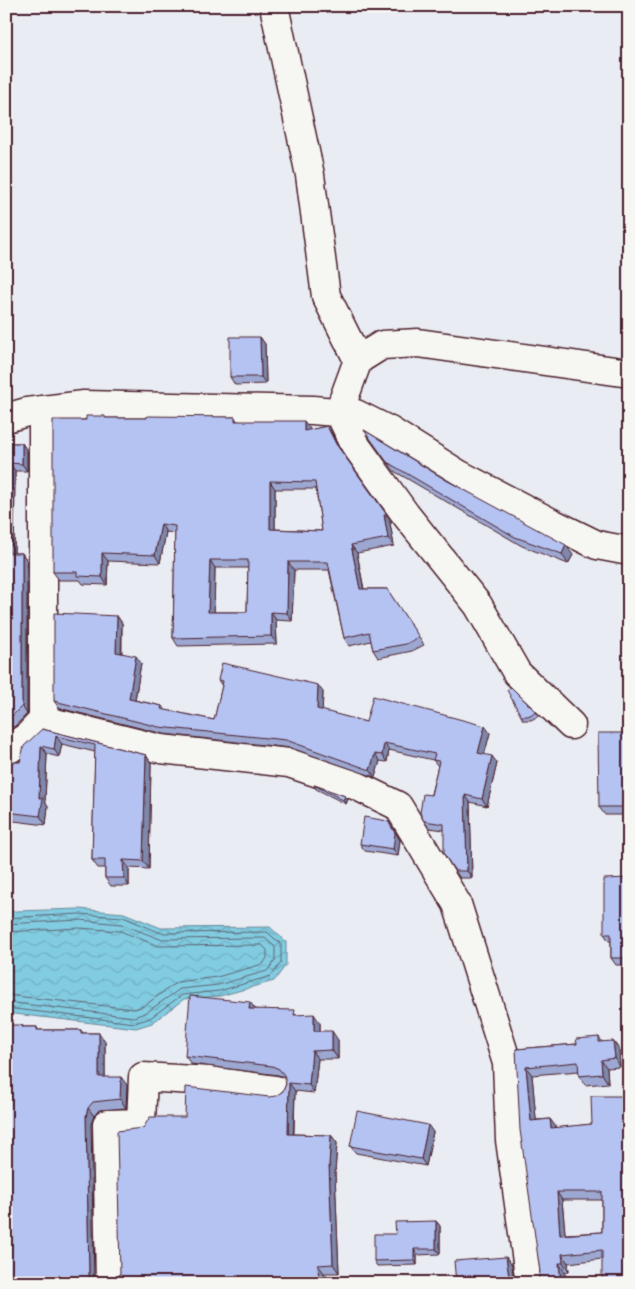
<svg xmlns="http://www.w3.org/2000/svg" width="635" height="1289" viewBox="0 0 635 1289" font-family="Mynerve,sans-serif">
	<defs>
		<pattern id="water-waves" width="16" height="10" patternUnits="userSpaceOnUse" patternTransform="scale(1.25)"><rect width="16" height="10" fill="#81cce1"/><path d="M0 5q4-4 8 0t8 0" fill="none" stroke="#71afc1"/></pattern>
	</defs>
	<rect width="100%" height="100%" fill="#e9ecf2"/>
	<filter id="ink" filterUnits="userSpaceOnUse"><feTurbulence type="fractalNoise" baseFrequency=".02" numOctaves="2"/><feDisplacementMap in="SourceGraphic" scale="10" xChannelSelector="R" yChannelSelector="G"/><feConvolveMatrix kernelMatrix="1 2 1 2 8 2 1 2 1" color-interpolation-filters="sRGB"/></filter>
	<g filter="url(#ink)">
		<polygon fill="url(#water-waves)" stroke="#6b8798" points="79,909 124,913 161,928 270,927 286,942 286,965 274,981 220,996 184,999 152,1023 136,1028 6,1013 6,913 16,911"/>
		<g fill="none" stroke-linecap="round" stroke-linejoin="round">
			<g stroke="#606474" stroke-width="1">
				<polyline points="6,918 79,914 123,917 161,933 267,932 281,944 281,963 271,976 219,991 182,995 150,1018 135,1023 6,1008"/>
				<polyline points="6,924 79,920 121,924 160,939 265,938 275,947 275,961 267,971 218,985 180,989 147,1012 134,1017 6,1002"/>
				<polyline points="6,932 79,928 120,931 159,946 262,945 267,950 267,958 263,964 217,977 177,982 144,1006 134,1009 6,995"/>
			</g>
			<defs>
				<g id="minor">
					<polyline points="274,6 310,175 326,296 358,360 339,412 354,443 406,515 478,605 517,673 571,725"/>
					<polyline points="358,360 382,345 418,343 629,373"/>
					<polyline points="6,418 27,412 84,405 313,410 356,414 390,431 460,475 550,522 597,545 629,551"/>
					<polyline points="43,720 161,749 289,763 357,786 398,806 457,904 507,1063 510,1140 530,1283"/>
					<polyline points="6,751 27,737 43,720 43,410"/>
					<polyline points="110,1283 107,1124 141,1123 143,1077 210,1081 276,1090"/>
				</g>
			</defs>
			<use href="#minor" stroke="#4a1f2b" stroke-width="31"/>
			<use href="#minor" stroke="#f6f6f2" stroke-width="28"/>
		</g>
		<g fill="#9ca8d1" stroke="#4a1f2b" fill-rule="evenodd">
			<polygon points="260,337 265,344 266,384 235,385 230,377"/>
			<path d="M 235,417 L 237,421 L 310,430 L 327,426 L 332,434 L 341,451 L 392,523 L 390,523 L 394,546 L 357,553 L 364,589 L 387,589 L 424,645 L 412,651 L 378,658 L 373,650 L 371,641 L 349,646 L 344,638 L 329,570 L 294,570 L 292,621 L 276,620 L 277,644 L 178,646 L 173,638 L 175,533 L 166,532 L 160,563 L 108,561 L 107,585 L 83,584 L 80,580 L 59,580 L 53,572 L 86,420 L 107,418 L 147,418 ZM 275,489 L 316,489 L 322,531 L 275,529 ZM 215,568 L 248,568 L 247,612 L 214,612 Z"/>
			<polygon points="364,430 573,555 568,564 522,546 394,471"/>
			<polygon points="6,443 22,443 27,451 27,471 15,471 14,553 22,553 27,561 27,714 14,727 6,726"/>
			<polygon points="117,616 122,623 122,653 141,663 135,700 162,706 165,710 214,720 222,686 218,680 323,692 322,711 366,722 490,733 484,754 497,763 487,806 470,802 472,878 460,878 455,871 444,830 429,828 424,821 438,766 433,760 389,750 387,762 380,761 375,777 291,748 164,734 59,708 54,701"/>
			<polygon points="536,712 539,716 531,720 523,720 521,716"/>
			<polygon points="629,721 629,815 605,815 599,807 624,733"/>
			<polygon points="42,729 146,755 151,763 149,869 129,868 129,886 111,886 105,878 105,868 98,868 92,860 95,752 62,744 59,757 47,754 45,801 48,806 46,825 6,820 6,762 20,762"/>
			<polygon points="314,785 345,796 348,799 346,804 316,789"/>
			<polygon points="388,821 400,840 398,856 365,851 360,844"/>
			<polygon points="629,878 629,965 616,965 611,958 611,941 609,941 604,934"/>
			<polygon points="255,1009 298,1015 320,1023 320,1031 338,1040 338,1059 318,1059 314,1093 295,1091 294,1134 331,1135 337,1143 335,1173 339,1273 324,1273 324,1283 117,1283 120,1274 143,1128 185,1117 276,1096 283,1091 286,1084 285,1077 278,1075 191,1064 185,1056"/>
			<polygon points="22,1025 24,1027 37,1027 38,1030 81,1030 83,1033 99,1033 105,1041 105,1077 127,1085 126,1108 99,1110 94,1116 91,1124"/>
			<path d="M 599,1037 L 602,1042 L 619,1049 L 620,1067 L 607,1068 L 608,1083 L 585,1085 L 579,1076 L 579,1071 L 532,1075 L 536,1120 L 550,1119 L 556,1128 L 592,1124 L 629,1096 L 602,1259 L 568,1263 L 569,1271 L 565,1272 L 566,1283 L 537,1283 L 538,1281 L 540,1272 L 516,1049 L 577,1044 ZM 562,1200 L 602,1200 L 602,1232 L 565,1234 Z"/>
			<polygon points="433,1132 426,1166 356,1153 350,1146"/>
			<polygon points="436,1221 440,1226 440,1254 417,1255 417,1265 377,1266 374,1261 396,1234"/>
		</g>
		<g fill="#7f88aa" stroke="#4a1f2b">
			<polygon points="260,337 265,344 266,384 261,377"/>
			<polygon points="304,421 310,429 310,439 304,431"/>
			<polygon points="327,426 332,434 341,452 336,444"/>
			<polygon points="22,443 27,451 27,471 22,464"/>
			<polygon points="10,463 15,471 14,561 8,553"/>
			<polygon points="270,481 275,489 275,537 270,529"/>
			<polygon points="384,515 390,523 394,546 388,538"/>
			<polygon points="161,524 166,532 160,563 155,555"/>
			<polygon points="351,545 357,553 365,597 360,589"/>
			<polygon points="566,545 573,555 568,564 562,554"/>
			<polygon points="22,553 27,561 27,714 22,706"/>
			<polygon points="102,553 108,561 107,585 102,577"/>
			<polygon points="210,560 215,568 214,620 208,612"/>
			<polygon points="288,562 294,570 292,621 287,613"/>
			<polygon points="271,612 276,620 277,644 271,636"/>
			<polygon points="117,616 122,623 121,659 116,652"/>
			<polygon points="136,656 141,663 134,706 129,699"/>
			<polygon points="318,685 323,692 322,716 317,709"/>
			<polygon points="485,726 490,733 483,760 478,753"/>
			<polygon points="56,736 62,744 59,757 54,749"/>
			<polygon points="384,743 389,750 387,762 382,755"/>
			<polygon points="41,746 47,754 45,801 48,806 46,825 40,816 39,798"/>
			<polygon points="375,754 380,761 375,777 370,770"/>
			<polygon points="146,755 151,763 149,869 143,861"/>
			<polygon points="492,756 497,763 487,806 482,799"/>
			<polygon points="623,784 628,792 629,815 623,807"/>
			<polygon points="465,795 470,802 472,878 467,871"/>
			<polygon points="345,796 348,799 346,804 343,800"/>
			<polygon points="388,821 400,840 398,856 393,849"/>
			<polygon points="123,860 129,868 129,886 124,878"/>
			<polygon points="250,1002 256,1010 249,1009"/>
			<polygon points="314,1014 320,1023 320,1040 314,1031"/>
			<polygon points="332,1031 338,1040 338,1059 332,1050"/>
			<polygon points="99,1033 105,1041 105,1085 99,1077"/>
			<polygon points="613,1041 619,1049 620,1067 615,1058"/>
			<polygon points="312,1051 318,1059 314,1093 309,1085"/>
			<polygon points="601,1060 607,1068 608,1083 602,1074"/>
			<polygon points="526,1067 532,1075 537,1129 531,1121"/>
			<polygon points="121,1077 127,1085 126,1108 120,1099"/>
			<polygon points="289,1083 295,1091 293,1143 288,1134"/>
			<polygon points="88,1108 94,1116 91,1124 94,1283 91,1283 89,1275 86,1116"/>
			<polygon points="550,1119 556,1127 557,1137 551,1128"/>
			<polygon points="428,1125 433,1132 426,1166 421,1159"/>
			<polygon points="331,1135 337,1143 335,1173 339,1273 333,1264 329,1165"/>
			<polygon points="557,1192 562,1200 566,1243 560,1235"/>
			<polygon points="436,1221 440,1226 440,1254 436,1249"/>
			<polygon points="414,1249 417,1255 417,1265 414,1260"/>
			<polygon points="562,1254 568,1263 569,1271 563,1263"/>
			<polygon points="506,1257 512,1265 514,1283 511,1283 509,1277"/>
			<polygon points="559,1263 565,1272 566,1283 561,1283"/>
			<polygon points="318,1265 324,1273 324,1283 319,1283"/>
		</g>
		<g fill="#b5c3f3" stroke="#4a1f2b" fill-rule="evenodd">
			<polygon points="230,337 260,337 261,377 230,377"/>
			<path d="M 86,416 L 105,416 L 105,418 L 147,418 L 147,416 L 235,417 L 235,421 L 304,421 L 304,431 L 327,426 L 336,444 L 387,515 L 384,515 L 388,538 L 351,545 L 360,589 L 387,589 L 419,637 L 406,644 L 373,650 L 369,632 L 344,638 L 328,562 L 288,562 L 287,613 L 271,612 L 271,636 L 173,638 L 175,526 L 161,524 L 155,555 L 102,553 L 102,577 L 77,576 L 77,572 L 53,572 L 53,420 L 86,420 ZM 270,481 L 315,482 L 322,531 L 270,529 ZM 210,560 L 248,560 L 247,612 L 208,612 Z"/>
			<polygon points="364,430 446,480 566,545 562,554 515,537 387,462"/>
			<polygon points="6,443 22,443 22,464 10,463 8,553 22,553 22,706 9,719 6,719"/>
			<polygon points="54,613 117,616 116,652 136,656 129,699 162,706 161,709 214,720 223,681 218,680 222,663 318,685 317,709 366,722 373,696 485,726 478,753 492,756 482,799 465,795 467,871 455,871 444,854 444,824 424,821 420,813 423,794 431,795 439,761 433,760 435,754 384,743 382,755 375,754 370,770 286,740 159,727 54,701"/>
			<polygon points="511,687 536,712 528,716 521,716 507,690"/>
			<polygon points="629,721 629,783 623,784 623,807 599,807 598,733 624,733 623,722"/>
			<polygon points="42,729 146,755 143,861 123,860 124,878 105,878 105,860 92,860 95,745 56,736 54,749 41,746 39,798 43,798 40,816 6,812 6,762 20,762 24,746"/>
			<polygon points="314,785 345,796 343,800"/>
			<polygon points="364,817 388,821 395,833 393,849 360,844"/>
			<polygon points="629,878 629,958 611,958 611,934 604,934 604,879"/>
			<polygon points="190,996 250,1002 249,1009 295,1010 294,1015 314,1014 314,1031 332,1031 332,1050 312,1051 309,1085 289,1083 288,1134 331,1135 329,1165 333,1264 318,1265 319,1283 117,1283 120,1274 117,1131 143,1128 150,1117 185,1117 186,1087 269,1097 276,1096 283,1091 286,1084 284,1075 279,1069 272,1066 185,1056"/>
			<polygon points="6,1025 22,1025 22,1027 37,1027 37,1030 81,1030 81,1033 99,1033 99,1077 121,1077 120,1099 93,1102 88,1108 86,1116 89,1275 91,1283 6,1283"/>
			<path d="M 599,1037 L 599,1042 L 613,1041 L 615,1058 L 601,1060 L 602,1074 L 579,1076 L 578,1062 L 526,1067 L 531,1121 L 550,1119 L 551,1128 L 592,1124 L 591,1096 L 629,1096 L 629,1283 L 602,1283 L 602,1250 L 562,1254 L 563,1263 L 559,1263 L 561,1283 L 537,1283 L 538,1281 L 540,1272 L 520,1130 L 516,1049 L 577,1044 L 576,1039 ZM 557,1192 L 602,1192 L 602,1232 L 560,1235 Z"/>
			<polygon points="357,1111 428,1125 421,1159 350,1146"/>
			<polygon points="436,1221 436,1249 414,1249 414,1260 374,1261 374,1234 396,1234 395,1222"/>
			<polygon points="506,1257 509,1277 511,1283 456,1283 454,1261"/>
		</g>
	</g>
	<rect width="635" height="1289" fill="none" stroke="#f6f6f2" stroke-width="25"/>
	<rect x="12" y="12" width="610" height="1264" fill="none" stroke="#4a1f2b" stroke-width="2" filter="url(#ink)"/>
</svg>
